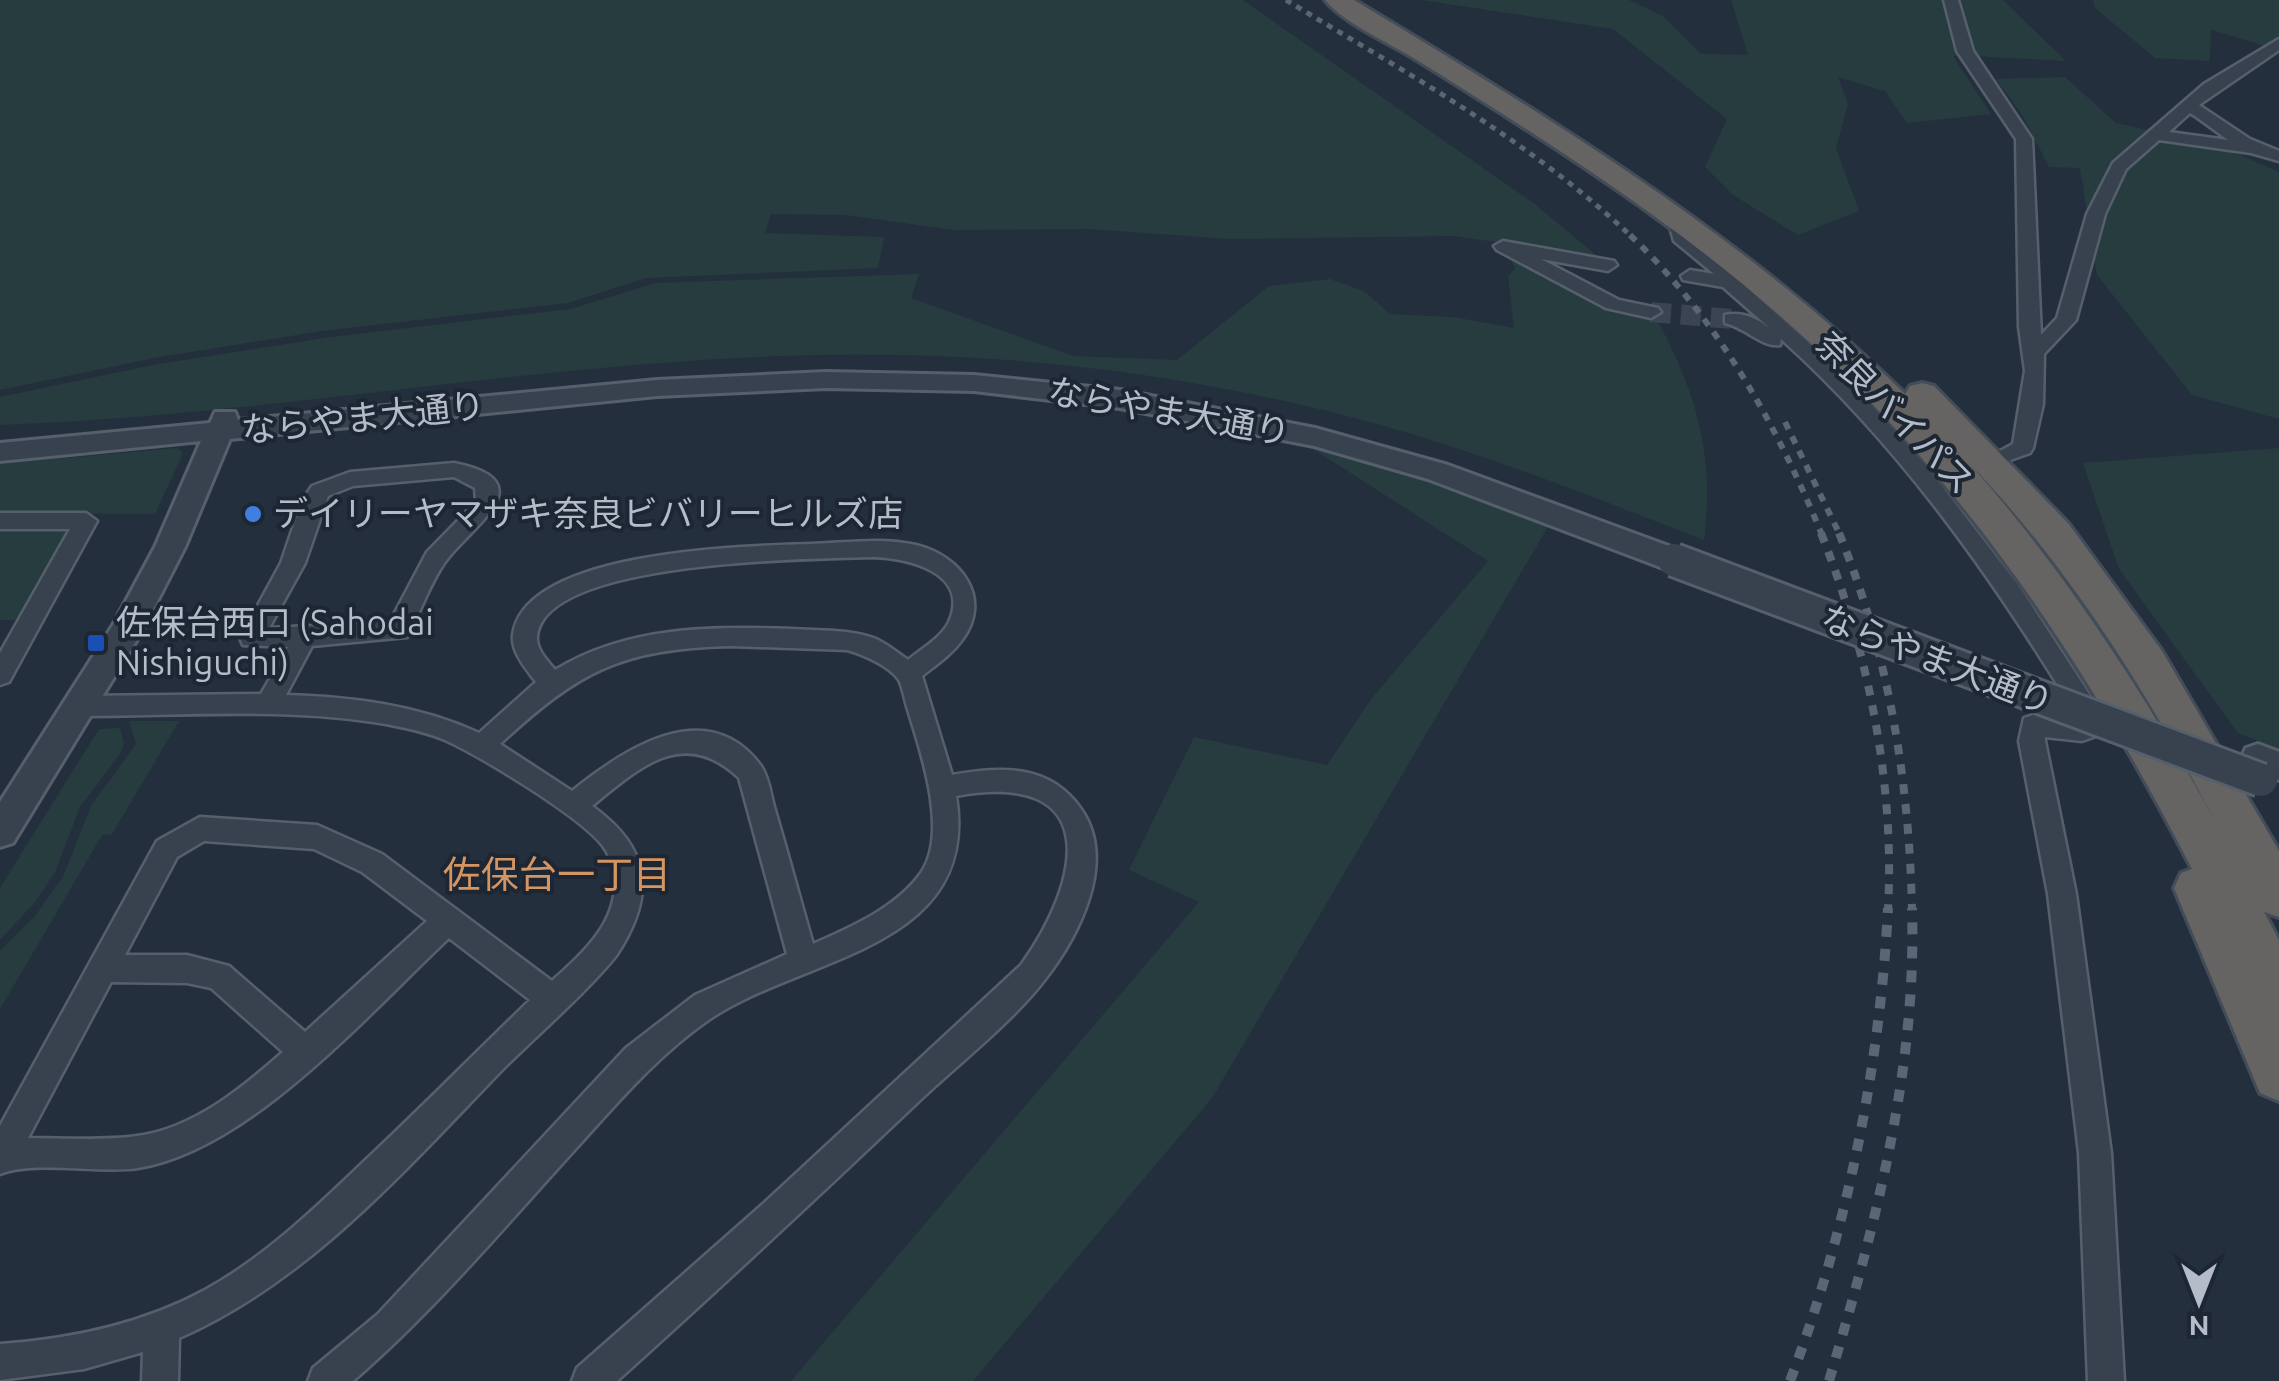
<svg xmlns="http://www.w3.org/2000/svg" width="2279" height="1381" viewBox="0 0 2279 1381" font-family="Ubuntu,'Noto Sans JP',sans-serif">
	<rect width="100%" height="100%" fill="#242f3e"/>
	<g fill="#263c3f">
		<polygon points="0,0 1243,0 1536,205 1597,256 1453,236 1229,239 1089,229 954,230 846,215 771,214 765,233 884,237 878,268 646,278 568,303 322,331 154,358 0,390"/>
		<polygon points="1421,0 1629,0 1663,16 1701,54 1748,55 1731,0 1948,0 1965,56 1953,56 1991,114 1907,123 1885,91 1838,77 1848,104 1836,148 1859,211 1798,235 1733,195 1705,167 1727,119 1613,29"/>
		<polygon points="1957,0 2003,0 2066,61 1973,56"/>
		<polygon points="2093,0 2279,0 2279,50 2211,30 2210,61 2155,58 2095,8"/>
		<polygon points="2065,77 2116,123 2222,147 2279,172 2279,419 2192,395 2097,275 2080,168 2049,167 2023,116 1996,79"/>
		<path d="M 1511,259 L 1614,312 L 1656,318 C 1696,391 1715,455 1704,540 C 1598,499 1493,457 1384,426 C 1189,371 983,348 781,356 C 520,365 261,416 0,425 L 0,397 L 158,364 L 331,337 L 571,309 L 655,283 L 919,274 L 911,298 L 1073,356 L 1177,360 L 1269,286 L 1330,279 L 1364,291 L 1390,314 L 1453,317 L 1514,328 L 1508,277 L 1515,268 Z"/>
		<polygon points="1310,447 1436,484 1549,525 1212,1098 973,1381 791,1381 1199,902 1129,870 1194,737 1327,765 1372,698 1488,561"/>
		<polygon points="177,448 183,453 155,514 0,513 0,464"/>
		<polygon points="2279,448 2279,749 2238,733 2119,569 2083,463"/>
		<polygon points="61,527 68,536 24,620 0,620 0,528"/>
		<polygon points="129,721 179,721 112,834 102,835 0,1009 0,951 35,916 63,877 91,806 136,744"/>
		<polygon points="120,728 124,743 120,754 80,807 55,872 36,901 0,940 0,888 99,729"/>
	</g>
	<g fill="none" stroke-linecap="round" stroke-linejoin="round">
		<polyline stroke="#3a4453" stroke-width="20" stroke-dasharray="20 10" stroke-linecap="butt" points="1651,312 1732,319"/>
		<defs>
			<g id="minor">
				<path d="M 1944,0 L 1958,0 L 1973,51 L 2032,139 L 2041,335 L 2057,318 L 2087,214 L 2113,163 L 2204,84 L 2279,39 L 2279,50 L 2199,105 L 2250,139 L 2279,151 L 2279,161 L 2251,153 L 2159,140 L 2126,169 L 2105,214 L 2076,320 L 2044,354 L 2043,404 L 2033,448 L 2030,453 L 2002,463 L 1991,456 L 2013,444 L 2025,371 L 2019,327 L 2016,139 L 1957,51 ZM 2190,113 L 2195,116 L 2228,140 L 2169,132 Z"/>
				<path d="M 1676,211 L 1685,216 L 1689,235 L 1721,259 L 1736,278 L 1846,377 L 1927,467 L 2018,585 L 2104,717 L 2099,735 L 2082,741 L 2045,737 L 2045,741 L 2076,894 L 2111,1153 L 2124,1381 L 2088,1381 L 2079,1153 L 2048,894 L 2019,741 L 2024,718 L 2033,715 L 2078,718 C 1995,581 1901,447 1781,339 L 1780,345 C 1763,348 1746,328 1725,323 L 1725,315 C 1743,311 1759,319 1772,330 L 1723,287 L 1683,280 L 1681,276 L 1690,270 L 1714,274 L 1674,241 L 1667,216 Z"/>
				<polygon points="1503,241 1614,261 1617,265 1608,271 1541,259 1619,300 1658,308 1661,312 1651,318 1606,308 1497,250 1494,246"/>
				<path d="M 454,463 C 547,481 470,527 445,562 C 429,585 420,613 407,637 L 312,646 L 286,695 C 352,697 418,705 479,733 L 536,682 C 527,670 511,652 513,635 C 524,550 746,546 810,544 C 845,543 882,537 916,545 C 961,556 993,598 962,640 C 951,655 936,665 922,676 L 952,775 C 1001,766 1050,764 1081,809 C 1118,862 1078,938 1043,982 C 1009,1025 957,1065 917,1103 C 818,1197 718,1290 617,1381 L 572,1381 L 577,1368 L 763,1204 L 1021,965 C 1082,880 1104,769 956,796 C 981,950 803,956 710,1019 C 659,1054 620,1100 579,1145 C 506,1225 435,1310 353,1381 L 308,1381 L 313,1368 L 378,1314 L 626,1048 L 695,995 L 787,954 L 739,778 C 684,726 641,766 592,806 C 652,849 656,895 616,956 C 582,997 540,1032 502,1070 C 405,1170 309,1281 179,1338 L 178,1381 L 142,1381 L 143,1352 L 84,1369 L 0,1380 L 0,1344 C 72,1339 142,1324 205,1290 C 261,1259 308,1215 354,1171 C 414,1115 471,1057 530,1000 L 449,938 C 368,1014 250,1150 138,1168 C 99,1174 33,1160 0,1174 L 0,1126 L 157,841 L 200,817 L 317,825 L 382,854 L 552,981 C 583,953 621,920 614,874 C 612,864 609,854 603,846 C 580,816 480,756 445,740 C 427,732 406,728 386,724 C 286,707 183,716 82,716 L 73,713 L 69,706 L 73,699 L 82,696 L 261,694 L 288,647 L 243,645 L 240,638 L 281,563 L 302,501 L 312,486 L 350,472 ZM 454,477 L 475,488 L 476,502 L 427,552 L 390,622 L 269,628 L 305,563 L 328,496 L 353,486 ZM 873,557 C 907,558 971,572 949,622 C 941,638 921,649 908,660 C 898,653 887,644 876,639 C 850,629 820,631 792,629 C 711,626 627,626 555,670 C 548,661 536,650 537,637 C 543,559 815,559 873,557 ZM 731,646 L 847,650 C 862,654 890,666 899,680 C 903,688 905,701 908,710 C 921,752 949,833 921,873 C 896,908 851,927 813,944 C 800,899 788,854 775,810 C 771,797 769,777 761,766 C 707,693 623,750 572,791 L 500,744 C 580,670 621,649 731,646 ZM 204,841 L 314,849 L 362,872 L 427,921 L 305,1032 L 229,966 L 187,955 L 125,955 L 177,857 ZM 111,982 L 187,983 L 211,988 L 283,1052 C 242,1088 193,1129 137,1136 C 101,1141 63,1138 28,1138 Z"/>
				<polygon points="0,513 86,513 97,521 9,682 0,685 0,653 70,529 0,529"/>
			</g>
			<g id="tertiary">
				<polygon points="826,372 974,375 1120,390 1315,428 1448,465 1685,552 1689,560 1685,568 1674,571 1663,568 1428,479 1314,446 1120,408 974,391 826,388 657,396 230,439 185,547 141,633 13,843 0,847 0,802 113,625 155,547 201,441 0,461 0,443 210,423 215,412 235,412 238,420 657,380"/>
				<polygon points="2258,744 2279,752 2279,780 2246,768 2241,758 2246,748"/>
			</g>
			<path id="trunk" d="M 1325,0 L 1354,0 C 1548,117 1742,234 1905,394 L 1910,386 L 1922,383 L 1934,386 L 2068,523 L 2162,651 L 2279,851 L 2279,917 L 2264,912 L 2279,940 L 2279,1101 L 2260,1093 L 2174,888 L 2181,873 L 2192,869 C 2055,602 1900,392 1654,216 C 1578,161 1499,111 1420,62 C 1394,45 1343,23 1325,0 ZM 1970,464 C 2071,570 2146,690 2214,819 C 2145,694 2065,571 1970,464 Z"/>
		</defs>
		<use href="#minor" stroke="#565f6c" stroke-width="5"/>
		<use href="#tertiary" stroke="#565f6c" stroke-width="6"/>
		<use href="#trunk" stroke="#434c59" stroke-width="6"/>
		<use href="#minor" fill="#38414e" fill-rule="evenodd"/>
		<use href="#tertiary" fill="#38414e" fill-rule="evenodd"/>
		<use href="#trunk" fill="#656462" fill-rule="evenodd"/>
		<path stroke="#5a6575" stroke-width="5" stroke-dasharray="6 6" stroke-linecap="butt" d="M 1286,0 C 1406,73 1530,140 1633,238"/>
		<g stroke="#5a6575" stroke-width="6" stroke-dasharray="8 8" stroke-linecap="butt">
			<path d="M 1630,235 C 1717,318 1777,425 1822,535"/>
			<polyline points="1785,422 1840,535"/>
		</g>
		<g stroke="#5a6575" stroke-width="8" stroke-dasharray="10 10" stroke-linecap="butt">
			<path d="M 1821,533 C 1868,651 1895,783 1888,910"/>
			<path d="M 1839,533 C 1889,655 1909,779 1912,910"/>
		</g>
		<g stroke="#5a6575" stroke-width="10" stroke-dasharray="12 12" stroke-linecap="butt">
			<path d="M 1790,1381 C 1847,1231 1880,1067 1888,908"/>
			<path d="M 1829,1381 C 1875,1226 1917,1071 1912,908"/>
		</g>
		<defs>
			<polyline id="tertiary-bridge" points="1674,560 2261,780"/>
		</defs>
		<use href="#tertiary-bridge" stroke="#565f6c" stroke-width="38" stroke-linecap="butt"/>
		<use href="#tertiary-bridge" stroke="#38414e" stroke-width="32"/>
	</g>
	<circle fill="#3f7fe0" stroke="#1d2633" stroke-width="4" cx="253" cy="514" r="10"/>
	<rect fill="#1a4fb4" stroke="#1d2633" stroke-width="4" x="86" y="633" width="20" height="20" rx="5"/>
	<g text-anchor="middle" stroke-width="8" stroke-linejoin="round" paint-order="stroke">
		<g font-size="35" fill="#b4bcc9" stroke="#1d2633">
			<text transform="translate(1169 412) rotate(10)" y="12">ならやま大通り</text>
			<text transform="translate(1895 413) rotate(46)" y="12">奈良バイパス</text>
			<text transform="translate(363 418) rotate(-6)" y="12">ならやま大通り</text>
			<text transform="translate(1937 660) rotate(21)" y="12">ならやま大通り</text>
		</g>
		<g font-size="35" fill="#b4bcc9" stroke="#1d2633" text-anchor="start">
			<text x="273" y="526">デイリーヤマザキ奈良ビバリーヒルズ店</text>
			<text x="116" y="635">佐保台西口 (Sahodai<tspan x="116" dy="40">Nishiguchi)</tspan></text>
		</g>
		<g font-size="38" fill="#d59563" stroke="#1d2633">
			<text x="557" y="888">佐保台一丁目</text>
		</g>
	</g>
	<g transform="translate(2199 1301) rotate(180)" stroke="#1d2633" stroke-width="8" paint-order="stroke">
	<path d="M0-8L18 38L0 25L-18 38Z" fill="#b4bcc9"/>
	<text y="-15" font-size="28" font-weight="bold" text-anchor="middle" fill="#b4bcc9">N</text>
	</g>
</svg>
